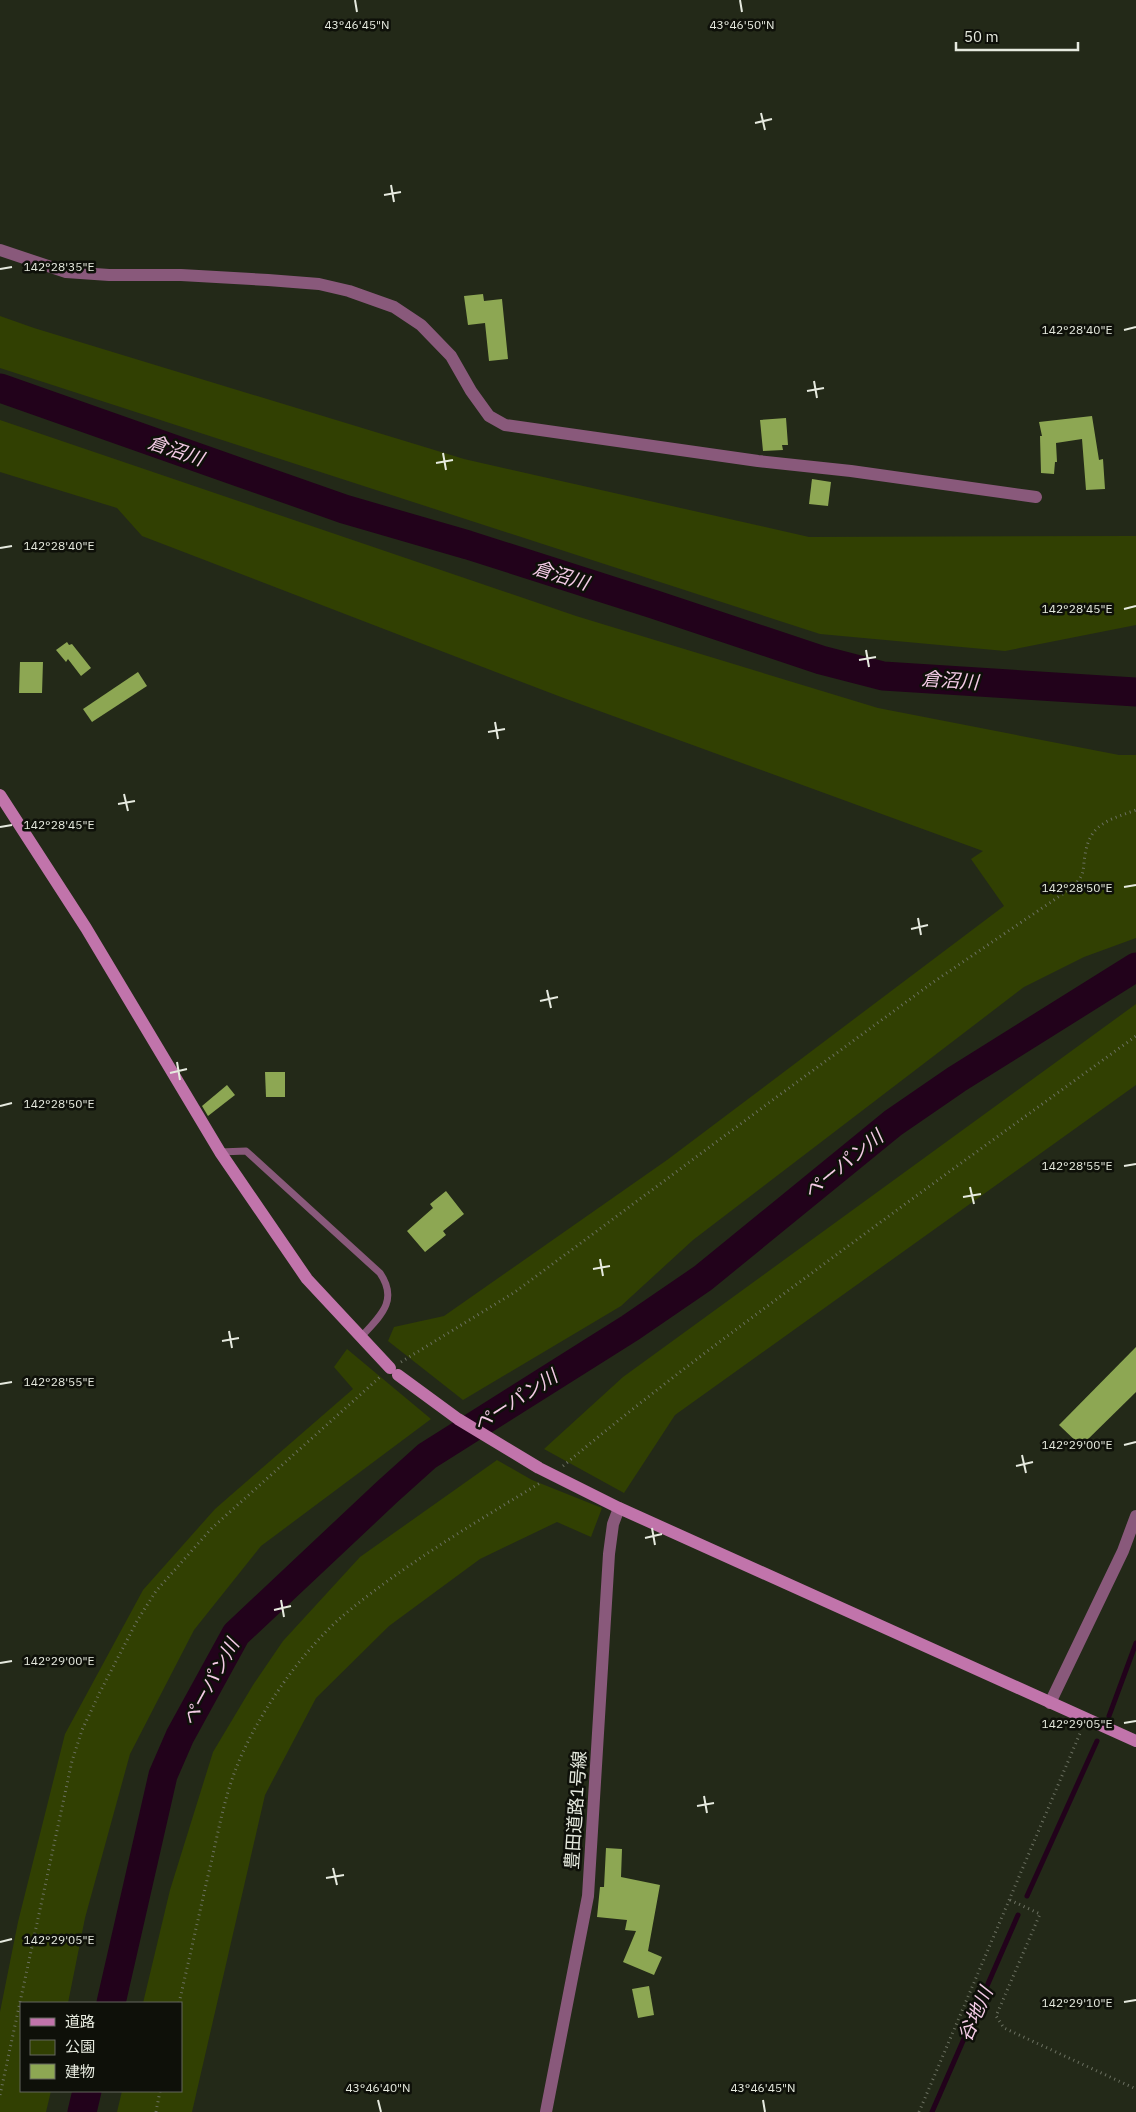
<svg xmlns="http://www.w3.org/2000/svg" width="1136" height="2112" viewBox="0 0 1136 2112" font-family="'IBM Plex Sans','Noto Sans JP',sans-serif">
	<rect width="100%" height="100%" fill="#232918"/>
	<g fill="#314002">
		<polygon points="0,316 34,328 464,459 809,537 1136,536 1136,625 1005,651 820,634 0,368"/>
		<polygon points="0,420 576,616 878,708 1119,755 1136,755 1136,938 1084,957 1024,987 693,1240 621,1306 463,1400 388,1341 394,1327 444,1316 667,1160 1004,906 971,859 983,851 561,697 142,536 117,508 0,472"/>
		<polygon points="1136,1004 1136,1085 675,1415 624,1493 544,1449 623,1377"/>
		<polygon points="347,1349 431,1419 261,1546 194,1630 130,1754 85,1918 68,2003 21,2003 21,2091 51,2091 46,2112 0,2112 0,2012 18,1922 65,1734 143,1590 215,1509 353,1389 334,1367"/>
		<polygon points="497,1460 532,1480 602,1508 591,1537 557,1522 480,1559 389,1626 316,1698 265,1795 192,2112 117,2112 122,2091 181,2091 181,2003 143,2003 170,1890 213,1752 253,1685 283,1641 360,1557"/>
	</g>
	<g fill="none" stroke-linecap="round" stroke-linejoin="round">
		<g stroke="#22021b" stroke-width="5">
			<polyline points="1109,1716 1136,1643"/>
			<polyline points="1027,1896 1097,1741"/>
			<polyline points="932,2112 1018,1915"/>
		</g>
		<g stroke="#22021b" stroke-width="29">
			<polyline points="0,388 344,509 468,545 653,604 821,660 883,676 1136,692"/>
			<polyline points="111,2003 163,1775 180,1736 236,1634 387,1492 427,1456 630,1328 703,1278 893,1123 957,1079 1136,967"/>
			<polyline points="82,2112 87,2091"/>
		</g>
	</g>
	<g fill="#8da753">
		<polygon points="483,294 484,301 502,299 508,359 489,361 485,323 468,325 464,296"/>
		<polygon points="1092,416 1099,460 1103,459 1105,489 1086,490 1082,439 1056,443 1057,462 1055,462 1054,474 1041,473 1040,436 1042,436 1039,422"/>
		<polygon points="786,418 788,445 782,445 783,450 763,451 760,420"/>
		<polygon points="812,479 831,482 828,506 809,504"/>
		<polygon points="67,642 69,645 72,644 91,668 81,676 68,659 66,662 56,650"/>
		<polygon points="20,662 43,662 42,693 19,693"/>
		<polygon points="138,672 147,686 92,722 83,709"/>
		<polygon points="265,1072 285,1072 285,1097 266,1097"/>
		<polygon points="227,1085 235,1095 208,1116 202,1106"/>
		<polygon points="446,1191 464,1214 443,1231 446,1235 425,1252 407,1231 433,1208 430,1204"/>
		<polygon points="1136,1347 1136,1392 1081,1446 1059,1425"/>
		<polygon points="606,1848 622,1849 621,1877 660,1885 648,1951 662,1957 654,1975 623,1962 636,1931 625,1930 627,1920 597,1917 600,1887 604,1887"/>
		<polygon points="649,1986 654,2015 638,2018 632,1989"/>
	</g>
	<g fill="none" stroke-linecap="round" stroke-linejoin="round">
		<g stroke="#6c7162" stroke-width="3" stroke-dasharray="1 4" stroke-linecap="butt">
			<path d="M 401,1362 L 515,1292 L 774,1099 L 932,983 L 1073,887 C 1086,872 1082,873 1085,855 C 1090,823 1109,820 1136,810"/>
			<path d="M 563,1466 C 632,1408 704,1353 777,1299 C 896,1210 1016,1123 1136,1036"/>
			<polyline points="1010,1900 1040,1914 996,2016 1004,2028 1136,2089"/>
			<path d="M 179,2003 C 190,1956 200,1910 211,1863 C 218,1833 224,1800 235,1771 C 255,1718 301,1651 345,1614 C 405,1564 473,1524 540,1483"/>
			<polyline points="0,2095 72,1761 82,1730 100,1692 137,1621 156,1591 212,1528 380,1377"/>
			<polyline points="156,2112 160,2091"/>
			<polyline points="919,2112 1081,1731"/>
		</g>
		<path stroke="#89597b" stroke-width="7" d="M 220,1152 L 246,1151 L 380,1273 C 399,1301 380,1316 361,1337"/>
		<g stroke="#89597b" stroke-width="12">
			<polyline points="0,250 66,272 109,275 181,275 268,280 319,284 349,291 394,307 421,325 451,356 471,391 489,416 505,425 758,461 851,471 1036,497"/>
			<polyline points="1050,1703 1123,1551 1136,1516"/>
			<polyline points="546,2112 588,1896 609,1554 613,1524 619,1508"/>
		</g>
		<g stroke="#c174ab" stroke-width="12">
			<polyline points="0,795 86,928 220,1152 307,1279 390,1368"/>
			<polyline points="398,1375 458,1419 539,1468 619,1508 1136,1741"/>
		</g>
	</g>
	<path fill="none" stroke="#e6eadf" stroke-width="2" d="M 355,0 L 357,12M 740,0 L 742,12M 761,113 L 765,130M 755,123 L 772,119M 391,185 L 394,202M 384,195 L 401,192M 0,269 L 12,267M 1124,330 L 1136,327M 814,381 L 817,398M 807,391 L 824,388M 443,453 L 446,470M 436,463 L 453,460M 0,548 L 12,546M 1124,609 L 1136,606M 866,650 L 869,667M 859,660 L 876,657M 495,722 L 498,739M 488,732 L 505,729M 124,794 L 128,811M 118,804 L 135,801M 0,827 L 12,825M 1124,887 L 1136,885M 918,918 L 921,935M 911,929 L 928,925M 547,990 L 551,1008M 540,1001 L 558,997M 177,1062 L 180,1080M 170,1073 L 187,1069M 0,1106 L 12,1103M 1124,1166 L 1136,1164M 970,1187 L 974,1204M 963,1197 L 981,1194M 600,1259 L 603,1276M 593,1269 L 610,1266M 229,1331 L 232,1348M 222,1341 L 239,1338M 0,1384 L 12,1382M 1124,1445 L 1136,1442M 1022,1455 L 1026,1473M 1016,1466 L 1033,1462M 652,1528 L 655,1545M 645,1538 L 662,1534M 281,1600 L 284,1617M 274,1610 L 291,1606M 0,1663 L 12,1661M 1124,1723 L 1136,1721M 704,1796 L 707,1813M 697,1806 L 714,1803M 333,1868 L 337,1885M 326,1878 L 344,1875M 0,1942 L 12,1939M 1124,2002 L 1136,2000M 378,2100 L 381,2112M 763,2100 L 765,2112"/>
	<g text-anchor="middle" stroke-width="5" stroke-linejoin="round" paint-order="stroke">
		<g font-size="18" fill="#e6eadf" stroke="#0e1009">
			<text transform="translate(576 1810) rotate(-86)" y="6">豊田道路1号線</text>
		</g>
		<g font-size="19" font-style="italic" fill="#f4cbe6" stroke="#0e1009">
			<text transform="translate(176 450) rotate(19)" y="7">倉沼川</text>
			<text transform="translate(561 575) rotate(17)" y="7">倉沼川</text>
			<text transform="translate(950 680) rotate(4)" y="7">倉沼川</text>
			<text transform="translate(843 1164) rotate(-39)" y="7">ペーパン川</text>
			<text transform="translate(515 1400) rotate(-33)" y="7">ペーパン川</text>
			<text transform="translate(210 1682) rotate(-61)" y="7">ペーパン川</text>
			<text transform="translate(975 2014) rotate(-66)" y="7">谷地川</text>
		</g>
	</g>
	<g font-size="12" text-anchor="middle" fill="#e6eadf" stroke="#0e1009" stroke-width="5" stroke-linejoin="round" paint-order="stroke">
		<text x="357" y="29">43°46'45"N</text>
		<text x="742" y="29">43°46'50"N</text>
		<text x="59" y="271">142°28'35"E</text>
		<text x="1077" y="334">142°28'40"E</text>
		<text x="59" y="550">142°28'40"E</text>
		<text x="1077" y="613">142°28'45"E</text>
		<text x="59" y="829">142°28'45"E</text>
		<text x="1077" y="892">142°28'50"E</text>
		<text x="59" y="1108">142°28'50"E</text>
		<text x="1077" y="1170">142°28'55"E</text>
		<text x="59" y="1386">142°28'55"E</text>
		<text x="1077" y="1449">142°29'00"E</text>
		<text x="59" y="1665">142°29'00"E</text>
		<text x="1077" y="1728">142°29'05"E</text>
		<text x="59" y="1944">142°29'05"E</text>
		<text x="1077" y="2007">142°29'10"E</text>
		<text x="378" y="2092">43°46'40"N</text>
		<text x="763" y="2092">43°46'45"N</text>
	</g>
	<rect x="20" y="2002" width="162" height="90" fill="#0e1009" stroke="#64675f"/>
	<rect x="30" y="2018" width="25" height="8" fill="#c174ab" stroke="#64675f"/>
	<text x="65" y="2027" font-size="15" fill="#e6eadf">道路</text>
	<rect x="30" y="2040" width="25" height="15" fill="#314002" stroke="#64675f"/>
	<text x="65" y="2052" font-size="15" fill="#e6eadf">公園</text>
	<rect x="30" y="2064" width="25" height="15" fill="#8da753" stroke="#64675f"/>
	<text x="65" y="2077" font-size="15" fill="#e6eadf">建物</text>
	<path d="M956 42v8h122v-8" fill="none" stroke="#e6eadf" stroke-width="2.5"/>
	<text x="964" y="42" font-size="15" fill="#e6eadf" stroke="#0e1009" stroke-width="4" paint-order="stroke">50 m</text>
</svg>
